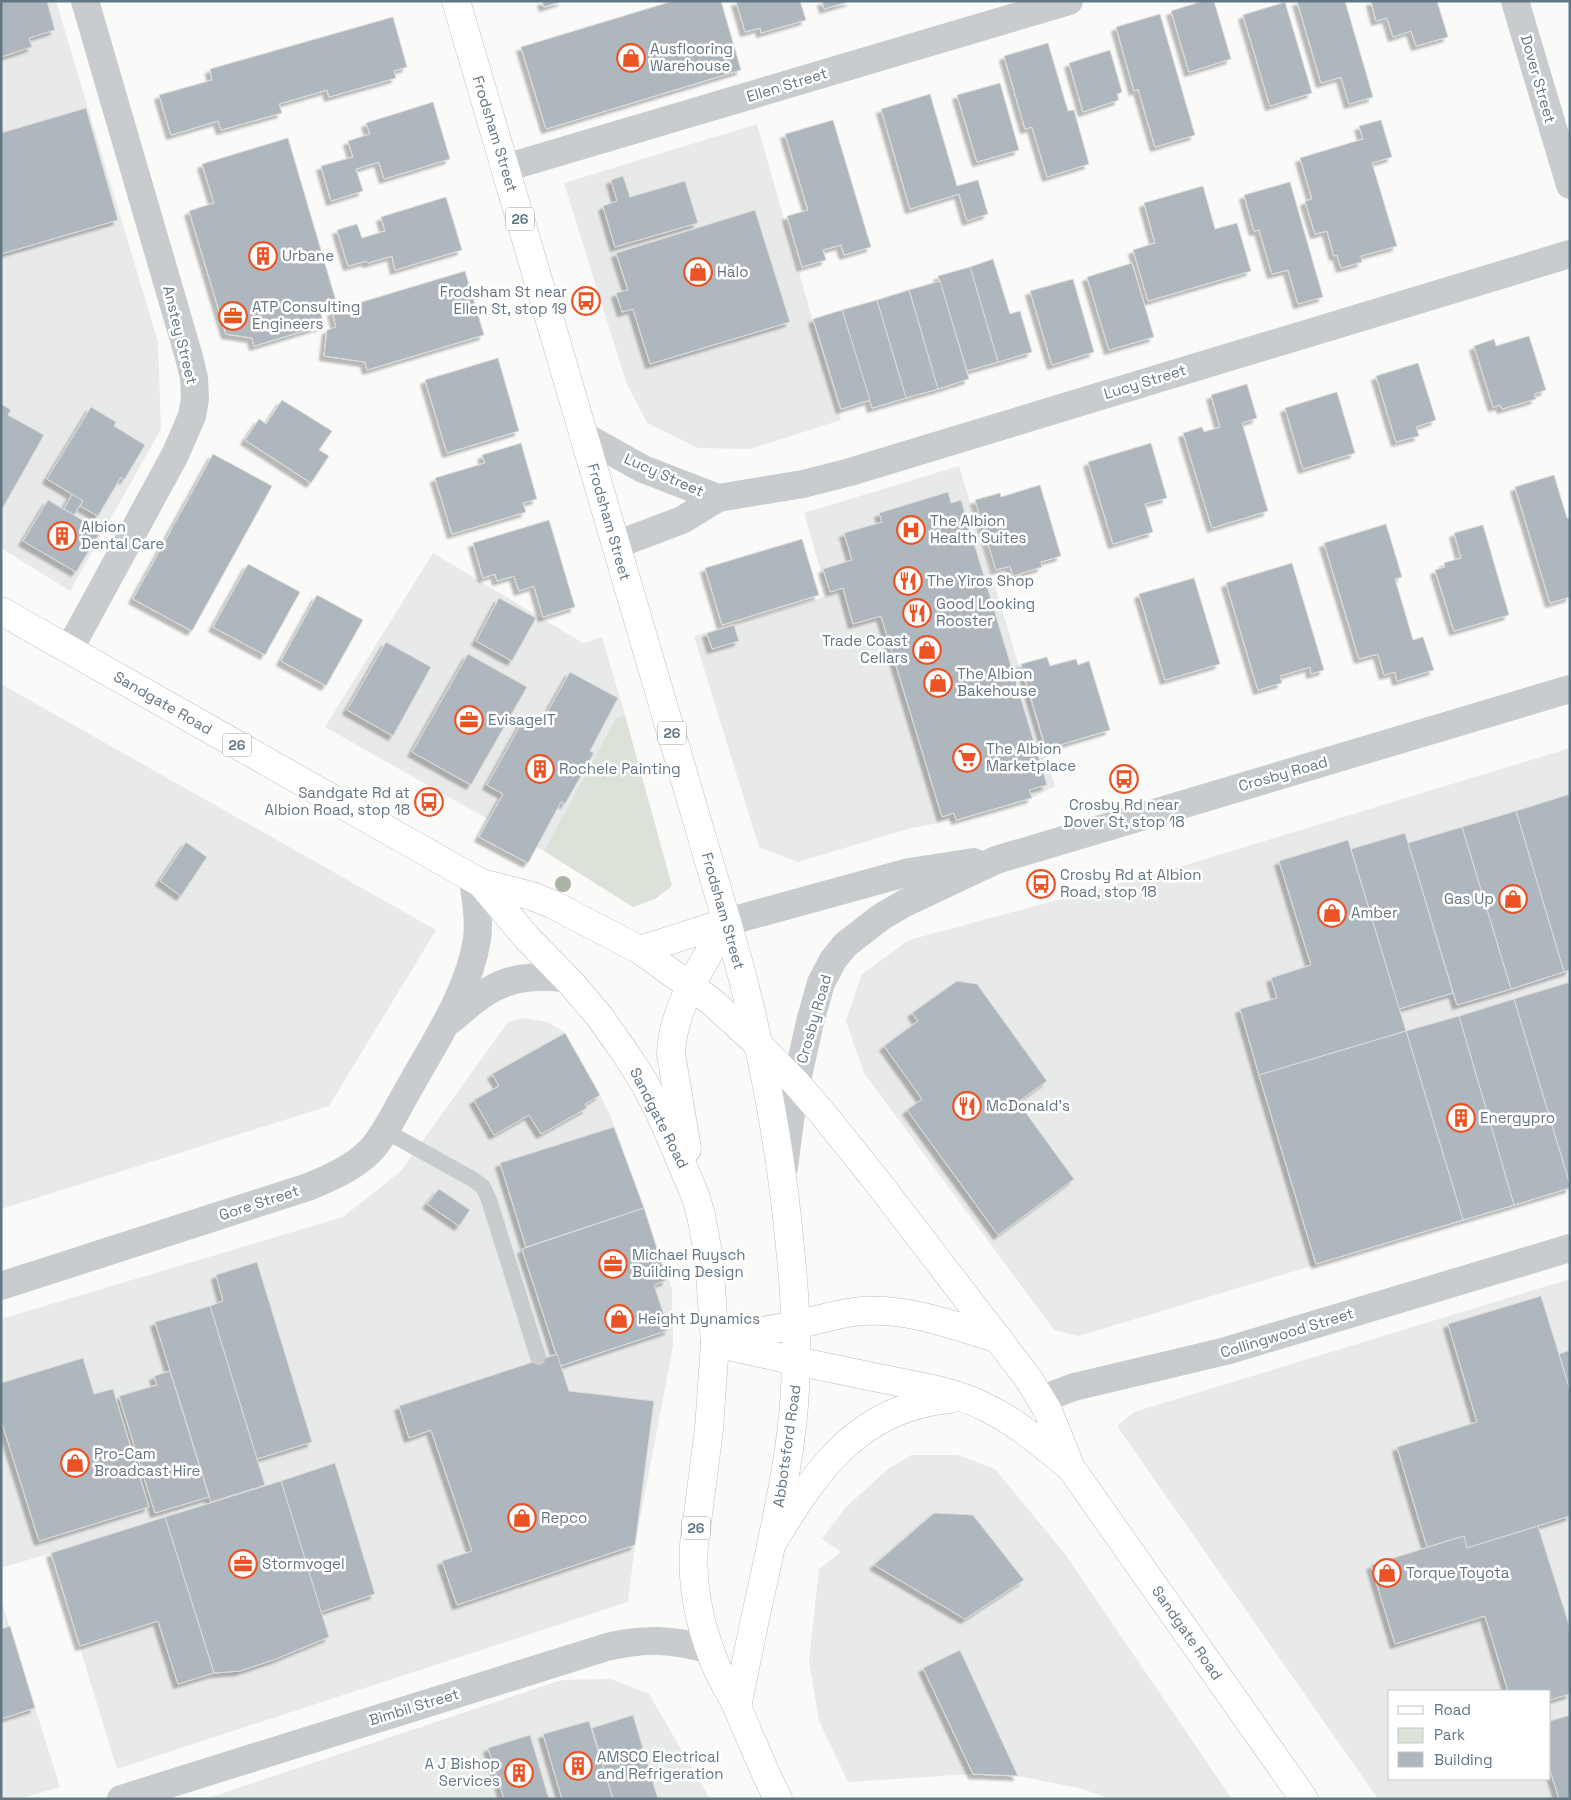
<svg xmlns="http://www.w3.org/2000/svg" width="1571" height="1800" viewBox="0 0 1571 1800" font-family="'Space Grotesk',sans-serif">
	<defs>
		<filter id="shadow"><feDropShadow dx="-4.5" dy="4.5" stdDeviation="1" flood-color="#0004"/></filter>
	</defs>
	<rect width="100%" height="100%" fill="#fafaf8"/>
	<g fill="#e8e9e9" fill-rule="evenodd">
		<polygon points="1,1 56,1 158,342 161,429 70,591 1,548"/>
		<polygon points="757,124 841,420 750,449 698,448 647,423 626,382 564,183"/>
		<polygon points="959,466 1055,786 1032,798 956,820 911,828 798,862 759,847 694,636 828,596 804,513"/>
		<polygon points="433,553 583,643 602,637 625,715 616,718 544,851 325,727"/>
		<polygon points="1,684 436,930 329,1106 1,1209"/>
		<polygon points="1570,748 1570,1188 1079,1336 1054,1330 864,1073 846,1021 862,974 909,940 1176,868"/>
		<polygon points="523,1018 548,1022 565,1033 600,1095 611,1117 672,1289 673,1346 635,1545 628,1602 117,1769 51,1553 1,1568 1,1319 343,1217 401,1171 508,1022"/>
		<path d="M 1570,1279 L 1570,1799 L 1378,1799 L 1117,1426 L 1134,1412 ZM 1390,1691 L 1550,1691 L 1550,1779 L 1390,1779 Z"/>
		<polygon points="911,1455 958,1455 995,1469 1065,1554 1232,1799 1110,1799 1083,1789 1018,1776 973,1774 848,1782 819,1721 809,1661 819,1569 841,1552 822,1539 845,1508 888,1469"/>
		<polygon points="1,1599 60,1787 19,1799 1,1799"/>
		<polygon points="611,1679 649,1694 710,1799 205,1799 562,1680"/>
	</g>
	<polygon fill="#dce2d8" points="625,715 672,886 655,899 633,907 544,851 616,718"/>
	<g fill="#aeb7bd" stroke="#dcdcda" filter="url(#shadow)">
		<polygon points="1,1 47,1 55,30 29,38 32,47 1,57"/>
		<polygon points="542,1 563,1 544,7"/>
		<polygon points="673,1 721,1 741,70 546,129 521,47"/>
		<polygon points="736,1 800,1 806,20 761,33 760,28 745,32"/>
		<polygon points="822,1 851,1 824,9"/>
		<polygon points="1203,1 1214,1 1231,59 1189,72 1171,11"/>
		<polygon points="1297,1 1345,1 1373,97 1349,104 1341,77 1321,83"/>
		<polygon points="1371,1 1437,1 1448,37 1416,46 1411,31 1393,37 1387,18 1376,21"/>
		<polygon points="1285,2 1312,93 1270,106 1243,15"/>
		<polygon points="1160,14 1195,135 1155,147 1138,89 1134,91 1116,27"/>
		<polygon points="393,17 407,67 394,71 396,78 329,97 327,90 279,104 282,113 221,130 218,121 171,135 159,95 212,80 210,69"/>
		<polygon points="1048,43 1068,111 1074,110 1089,164 1047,177 1032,127 1025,129 1004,56"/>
		<polygon points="1110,50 1122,92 1117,94 1119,100 1083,112 1069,63"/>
		<polygon points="1000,83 1019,150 977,162 957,95"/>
		<polygon points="930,94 957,186 978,180 988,214 967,221 959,194 910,209 881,109"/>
		<polygon points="433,102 450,159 384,179 379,162 356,169 363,191 331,201 321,166 353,157 348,141 370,134 366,123"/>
		<polygon points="86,108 118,220 1,254 1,133"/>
		<polygon points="833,120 871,247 844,255 841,245 823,250 826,260 802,267 787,216 808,210 785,134"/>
		<polygon points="1381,120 1392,157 1372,163 1397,246 1361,256 1362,262 1341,268 1337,255 1334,256 1327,231 1315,234 1305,201 1312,199 1300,158 1363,139 1359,126"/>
		<polygon points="288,138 336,301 319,307 324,325 254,346 252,338 226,334 189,211 214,203 202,164"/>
		<polygon points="623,176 630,197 685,181 698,223 615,247 603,206 617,201 611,180"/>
		<polygon points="1290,182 1323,297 1298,304 1288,270 1272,274 1259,230 1254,231 1244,195"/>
		<polygon points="1203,186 1215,229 1237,223 1251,271 1148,301 1133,250 1155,243 1144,203"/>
		<polygon points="446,197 462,250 395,270 392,256 368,263 366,261 348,266 337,230 357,224 362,238 385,231 381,217"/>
		<polygon points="755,210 790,322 650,364 633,309 622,312 616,293 628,290 616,253"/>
		<polygon points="993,259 1010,314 1020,311 1032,352 998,362 970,267"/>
		<polygon points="1132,263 1154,337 1109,350 1087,277"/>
		<polygon points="970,267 998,362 967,371 938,276"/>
		<polygon points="465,271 484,335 367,370 365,362 324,356 327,330 336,327 332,311"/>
		<polygon points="1073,279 1094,352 1052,365 1030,291"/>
		<polygon points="940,281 969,379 938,389 909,290"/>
		<polygon points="909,290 938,389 906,398 877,300"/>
		<polygon points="877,300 906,398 872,408 842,310"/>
		<polygon points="842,310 870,400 841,409 813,319"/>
		<polygon points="1529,336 1546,390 1534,394 1536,399 1502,409 1500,405 1493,407 1474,346 1494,339 1496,346"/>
		<polygon points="498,358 519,431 447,453 425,380"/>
		<polygon points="1418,363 1436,420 1416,427 1419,436 1396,442 1376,376"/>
		<polygon points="1247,384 1257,418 1242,423 1268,511 1212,528 1183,433 1202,427 1204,432 1220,427 1211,395"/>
		<polygon points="1337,392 1355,453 1303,469 1285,408"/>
		<polygon points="282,400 332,431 319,450 329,456 311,483 245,440 259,419 266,424"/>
		<polygon points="1,404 11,410 8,415 44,435 1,511"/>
		<polygon points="91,407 116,422 114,426 145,445 124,480 121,477 98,516 80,506 83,501 47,479"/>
		<polygon points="521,443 537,499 523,503 526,512 452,534 435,478 485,463 482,455"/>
		<polygon points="1151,443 1167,498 1145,504 1153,532 1113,544 1088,462"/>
		<polygon points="213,454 272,486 192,631 133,599"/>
		<polygon points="1554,475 1567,518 1570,518 1570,597 1550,603 1515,487"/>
		<polygon points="1040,485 1061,556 1041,562 1042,567 1013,576 1010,566 996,570 975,500 1000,493 1001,497"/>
		<polygon points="948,492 951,503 961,500 1047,785 1029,790 1032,798 956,820 954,813 942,817 881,616 853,624 843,588 830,592 823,569 852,560 844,533 882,522 879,513"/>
		<polygon points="72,494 83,501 74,515 64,509"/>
		<polygon points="48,500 101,531 76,572 23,541"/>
		<polygon points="549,520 575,607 543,617 534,586 519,591 514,576 497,581 495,574 483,578 473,543"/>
		<polygon points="1386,524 1402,577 1395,579 1413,640 1423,637 1434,670 1397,681 1395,672 1384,675 1378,654 1359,659 1324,543"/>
		<polygon points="1483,525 1509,615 1454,631 1435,570 1445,567 1444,563 1461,558 1454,533"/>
		<polygon points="802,539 819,595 722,625 705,568"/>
		<polygon points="1292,563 1324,670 1311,674 1310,667 1280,676 1282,683 1258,690 1226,583"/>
		<polygon points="248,564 300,592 265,655 213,627"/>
		<polygon points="1194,578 1220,664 1165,680 1139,594"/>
		<polygon points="317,595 363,620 326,686 281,661"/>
		<polygon points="499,598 536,618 512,661 476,641"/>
		<polygon points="734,625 739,641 712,649 707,633"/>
		<polygon points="386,642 431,667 393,736 347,710"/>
		<polygon points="468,654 527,687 471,785 412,752"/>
		<polygon points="1047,657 1050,666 1076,659 1078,665 1089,661 1110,730 1046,749 1021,664"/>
		<polygon points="570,672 618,698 590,751 594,753 565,804 561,802 528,863 479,837 503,794 487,785 526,715 541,723"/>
		<polygon points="1570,794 1570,970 1564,972 1516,811"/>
		<polygon points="1516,811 1564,972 1511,989 1462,827"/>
		<polygon points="1462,827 1511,989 1457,1005 1408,843"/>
		<polygon points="1405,833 1453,993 1399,1009 1351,849"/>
		<polygon points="1348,840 1406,1031 1259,1075 1240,1009 1277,998 1271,978 1311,965 1279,861"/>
		<polygon points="186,842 207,857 181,896 160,881"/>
		<polygon points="957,981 977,984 1047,1081 1018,1102 1074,1179 998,1235 907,1110 922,1099 884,1046 918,1021 912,1013"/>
		<polygon points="1570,982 1570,1185 1514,999"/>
		<polygon points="1514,999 1570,1185 1570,1188 1514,1205 1459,1016"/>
		<polygon points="1459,1016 1514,1205 1463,1220 1406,1031"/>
		<polygon points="1406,1031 1463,1220 1316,1264 1259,1075"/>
		<polygon points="565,1033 600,1095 585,1104 587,1108 541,1134 529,1115 494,1135 474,1100 499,1086 492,1074"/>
		<polygon points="614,1127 644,1208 526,1247 500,1163"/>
		<polygon points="439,1189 470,1210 459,1226 427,1204"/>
		<polygon points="644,1208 667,1280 654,1285 669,1330 560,1366 522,1249"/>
		<polygon points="257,1262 312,1442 257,1459 210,1306 223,1301 216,1275"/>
		<polygon points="1541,1296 1570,1390 1570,1516 1467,1548 1464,1536 1427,1547 1397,1447 1477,1422 1448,1324"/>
		<polygon points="210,1306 265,1485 211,1502 155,1322"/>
		<polygon points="1570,1350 1570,1390 1559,1354"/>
		<polygon points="557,1354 569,1391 654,1401 635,1545 457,1605 442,1561 472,1551 431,1430 409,1438 399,1406"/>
		<polygon points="83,1358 94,1394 113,1389 149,1507 39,1541 1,1420 1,1383"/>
		<polygon points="170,1371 209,1497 155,1513 119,1396 157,1385 154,1376"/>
		<polygon points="335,1463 375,1594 321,1612 281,1481"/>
		<polygon points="281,1481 329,1637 276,1659 240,1671 214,1673 165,1517"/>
		<polygon points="934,1513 973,1515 1024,1580 965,1619 874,1565"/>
		<polygon points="165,1517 214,1673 178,1684 158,1621 80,1646 51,1553"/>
		<polygon points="1538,1526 1570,1628 1570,1694 1550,1700 1550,1691 1508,1691 1485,1616 1395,1644 1371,1565 1464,1536 1467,1548"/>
		<polygon points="10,1626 35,1708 1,1719 1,1629"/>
		<polygon points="960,1650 1018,1776 973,1774 923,1668"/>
		<polygon points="633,1715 658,1799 613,1799 592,1728"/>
		<polygon points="1570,1715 1570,1799 1559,1799 1550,1770 1550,1721"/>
		<polygon points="589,1721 613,1799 562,1799 543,1734"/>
		<polygon points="530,1735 549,1799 504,1799 488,1748"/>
	</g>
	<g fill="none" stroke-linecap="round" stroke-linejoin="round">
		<defs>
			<g id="secondary">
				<polyline points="759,1045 796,1083 823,1114 876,1180 1028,1378 1048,1411 1071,1468 1304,1799"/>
				<path d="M 796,1325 C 818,1320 842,1312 864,1311 C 910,1308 955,1326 999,1339"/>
				<path d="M 796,1361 C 830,1368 864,1375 898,1382 C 929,1388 961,1394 989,1409 C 1019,1424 1044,1446 1070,1467"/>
				<path d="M 772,1543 C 816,1471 858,1407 950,1399"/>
			</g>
			<g id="trunk">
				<path d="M 456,1 L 736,953 C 762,1049 781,1148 790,1247 C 795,1295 798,1341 795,1389 C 792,1453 777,1516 764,1579 C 754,1621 746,1664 737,1707"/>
				<polyline points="1,611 481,883 532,896 552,904 640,950 711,1001 759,1045"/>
				<path d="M 481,883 L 527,938 L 571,983 L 599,1016 L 626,1054 L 645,1084 L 662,1117 L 695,1195 L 701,1215 L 709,1259 L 715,1343 L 709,1429 L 694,1545 C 691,1589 702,1635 720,1675 C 726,1686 733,1697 738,1709 C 751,1739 763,1769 778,1799"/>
				<polyline points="640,950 727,922"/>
				<path d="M 687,1149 L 671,1054 C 673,1005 704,963 727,922"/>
				<polyline points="718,1339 796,1325"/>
				<polyline points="715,1343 796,1361"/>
			</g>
		</defs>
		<use href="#secondary" stroke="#b7bec2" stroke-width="29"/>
		<use href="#trunk" stroke="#babec1" stroke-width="29"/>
		<polyline stroke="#c8cccf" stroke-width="16" points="384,1130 474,1180 483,1187 489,1200 538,1357"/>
		<g stroke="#c8cccf" stroke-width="28">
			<polyline points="1515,1 1570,185"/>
			<polyline points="505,168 1069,1"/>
			<polyline points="584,436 643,469 718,498"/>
			<polyline points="616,545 682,520 718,498 803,484 850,472 1570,254"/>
			<polyline points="69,650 175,455 192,416 195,399 194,378 189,357 85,1"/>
			<path d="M 451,1020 C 473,1001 496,980 527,978 C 540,976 553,977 566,978"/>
			<path d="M 1,1286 L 308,1187 C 330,1178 353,1168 370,1151 C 386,1134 396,1110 408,1090 C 434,1043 469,992 477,939 C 480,919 475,898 473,878"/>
			<polyline points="1042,1399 1074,1387 1226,1351 1570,1248"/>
			<path d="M 121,1799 L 607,1647 C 644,1638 673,1639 710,1650"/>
		</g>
		<g stroke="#c8cccf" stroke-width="28">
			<polyline points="727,922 909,872 974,862"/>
			<polyline points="784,1167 793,1098 810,1022 821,983 833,960 845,945 881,917 905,903 996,860 1570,689"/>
		</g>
		<use href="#secondary" stroke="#fff" stroke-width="28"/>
		<use href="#trunk" stroke="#fff" stroke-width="28"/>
	</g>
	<circle fill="#a9b4a6" cx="563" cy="884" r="8"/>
	<defs>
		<symbol id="shop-ring" viewBox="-11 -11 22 22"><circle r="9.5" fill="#fff" stroke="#ed5225" stroke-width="1.5"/><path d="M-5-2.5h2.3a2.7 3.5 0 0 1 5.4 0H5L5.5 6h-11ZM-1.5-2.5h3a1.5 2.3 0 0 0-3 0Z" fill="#ed5225"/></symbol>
		<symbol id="building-ring" viewBox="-11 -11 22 22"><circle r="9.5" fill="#fff" stroke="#ed5225" stroke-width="1.5"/><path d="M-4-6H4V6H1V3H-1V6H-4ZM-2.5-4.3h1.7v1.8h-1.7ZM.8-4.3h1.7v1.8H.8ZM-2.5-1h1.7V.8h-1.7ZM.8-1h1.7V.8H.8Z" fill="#ed5225"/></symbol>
		<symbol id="bus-ring" viewBox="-11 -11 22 22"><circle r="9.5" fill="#fff" stroke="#ed5225" stroke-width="1.5"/><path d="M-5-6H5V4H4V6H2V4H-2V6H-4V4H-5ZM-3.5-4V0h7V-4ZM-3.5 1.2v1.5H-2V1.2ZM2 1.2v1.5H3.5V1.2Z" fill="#ed5225"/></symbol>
		<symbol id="office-ring" viewBox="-11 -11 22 22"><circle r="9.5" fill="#fff" stroke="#ed5225" stroke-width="1.5"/><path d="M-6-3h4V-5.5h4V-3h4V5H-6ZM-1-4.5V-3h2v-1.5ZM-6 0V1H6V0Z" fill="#ed5225"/></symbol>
		<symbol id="hospital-ring" viewBox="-11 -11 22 22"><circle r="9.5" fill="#fff" stroke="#ed5225" stroke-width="1.5"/><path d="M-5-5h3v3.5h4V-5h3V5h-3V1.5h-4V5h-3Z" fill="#ed5225"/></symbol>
		<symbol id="restaurant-ring" viewBox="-11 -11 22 22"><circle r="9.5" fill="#fff" stroke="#ed5225" stroke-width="1.5"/><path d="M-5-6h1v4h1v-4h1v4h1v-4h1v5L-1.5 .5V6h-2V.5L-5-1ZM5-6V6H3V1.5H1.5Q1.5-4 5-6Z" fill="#ed5225"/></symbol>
		<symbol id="supermarket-ring" viewBox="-11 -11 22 22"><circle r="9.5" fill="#fff" stroke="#ed5225" stroke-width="1.5"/><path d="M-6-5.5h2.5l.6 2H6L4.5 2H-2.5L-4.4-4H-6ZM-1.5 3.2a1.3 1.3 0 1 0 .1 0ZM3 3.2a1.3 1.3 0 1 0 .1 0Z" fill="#ed5225"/></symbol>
	</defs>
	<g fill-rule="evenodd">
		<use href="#shop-ring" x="615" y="42" width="32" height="32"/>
		<use href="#building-ring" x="247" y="240" width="32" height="32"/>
		<use href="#shop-ring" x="682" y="256" width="32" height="32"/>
		<use href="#bus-ring" x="570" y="285" width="32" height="32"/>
		<use href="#office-ring" x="217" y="300" width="32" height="32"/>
		<use href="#hospital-ring" x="895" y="514" width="32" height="32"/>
		<use href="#building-ring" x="46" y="520" width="32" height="32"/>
		<use href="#restaurant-ring" x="892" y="565" width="32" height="32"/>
		<use href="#restaurant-ring" x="901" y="597" width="32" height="32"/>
		<use href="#shop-ring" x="911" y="634" width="32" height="32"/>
		<use href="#shop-ring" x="922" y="667" width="32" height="32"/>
		<use href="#office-ring" x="453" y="704" width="32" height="32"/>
		<use href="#supermarket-ring" x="951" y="742" width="32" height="32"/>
		<use href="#building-ring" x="524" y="753" width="32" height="32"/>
		<use href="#bus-ring" x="1108" y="763" width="32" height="32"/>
		<use href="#bus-ring" x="413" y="786" width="32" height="32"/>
		<use href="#bus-ring" x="1025" y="868" width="32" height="32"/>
		<use href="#shop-ring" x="1497" y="883" width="32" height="32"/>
		<use href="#shop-ring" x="1316" y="897" width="32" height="32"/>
		<use href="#restaurant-ring" x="951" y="1090" width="32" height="32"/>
		<use href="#building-ring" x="1445" y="1102" width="32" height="32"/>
		<use href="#office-ring" x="597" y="1248" width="32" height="32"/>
		<use href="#shop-ring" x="603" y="1303" width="32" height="32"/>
		<use href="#shop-ring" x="59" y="1447" width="32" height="32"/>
		<use href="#shop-ring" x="506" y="1502" width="32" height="32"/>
		<use href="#office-ring" x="227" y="1548" width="32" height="32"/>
		<use href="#shop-ring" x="1371" y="1557" width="32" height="32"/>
		<use href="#building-ring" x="562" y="1750" width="32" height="32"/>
		<use href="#building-ring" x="503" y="1757" width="32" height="32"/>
	</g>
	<g text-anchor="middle" stroke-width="5" stroke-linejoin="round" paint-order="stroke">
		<g fill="#fff" stroke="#929fa9" stroke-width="1">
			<rect x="506" y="207.5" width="28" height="23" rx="4"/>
			<rect x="658" y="721.5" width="28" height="23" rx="4"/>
			<rect x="223" y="733.5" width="28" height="23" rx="4"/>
			<rect x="682" y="1516.5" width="28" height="23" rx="4"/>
		</g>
		<g font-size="14" font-weight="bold" fill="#637684">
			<text x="520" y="224">26</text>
			<text x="672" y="738">26</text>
			<text x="237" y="750">26</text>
			<text x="696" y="1533">26</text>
		</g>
		<g font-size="15" fill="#637684" stroke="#fff" text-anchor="start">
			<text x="650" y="54">Ausflooring<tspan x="650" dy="17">Warehouse</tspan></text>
			<text x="282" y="261">Urbane</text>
			<text x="717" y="277">Halo</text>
			<text x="567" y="297" text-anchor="end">Frodsham St near<tspan x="567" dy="17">Ellen St, stop 19</tspan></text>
			<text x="252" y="312">ATP Consulting<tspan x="252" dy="17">Engineers</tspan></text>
			<text x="930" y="526">The Albion<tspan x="930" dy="17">Health Suites</tspan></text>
			<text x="81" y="532">Albion<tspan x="81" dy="17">Dental Care</tspan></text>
			<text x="927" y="586">The Yiros Shop</text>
			<text x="936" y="609">Good Looking<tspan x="936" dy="17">Rooster</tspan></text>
			<text x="908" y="646" text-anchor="end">Trade Coast<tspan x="908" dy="17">Cellars</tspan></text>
			<text x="957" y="679">The Albion<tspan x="957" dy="17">Bakehouse</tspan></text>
			<text x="488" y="725">EvisageIT</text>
			<text x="986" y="754">The Albion<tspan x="986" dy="17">Marketplace</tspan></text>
			<text x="559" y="774">Rochele Painting</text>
			<text x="410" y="798" text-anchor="end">Sandgate Rd at<tspan x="410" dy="17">Albion Road, stop 18</tspan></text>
			<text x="1124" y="810" text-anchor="middle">Crosby Rd near<tspan x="1124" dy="17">Dover St, stop 18</tspan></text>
			<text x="1060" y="880">Crosby Rd at Albion<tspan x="1060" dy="17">Road, stop 18</tspan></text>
			<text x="1494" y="904" text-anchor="end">Gas Up</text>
			<text x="1351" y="918">Amber</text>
			<text x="986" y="1111">McDonald's</text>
			<text x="1480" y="1123">Energypro</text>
			<text x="632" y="1260">Michael Ruysch<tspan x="632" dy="17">Building Design</tspan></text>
			<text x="638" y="1324">Height Dynamics</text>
			<text x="94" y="1459">Pro-Cam<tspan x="94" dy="17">Broadcast Hire</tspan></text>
			<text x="541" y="1523">Repco</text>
			<text x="262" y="1569">Stormvogel</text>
			<text x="1406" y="1578">Torque Toyota</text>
			<text x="597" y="1762">AMSCO Electrical<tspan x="597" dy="17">and Refrigeration</tspan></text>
			<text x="500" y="1769" text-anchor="end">A J Bishop<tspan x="500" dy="17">Services</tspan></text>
		</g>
		<g font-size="15" fill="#637684" stroke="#fff">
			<text transform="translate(1538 79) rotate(74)" y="5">Dover Street</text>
			<text transform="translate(787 85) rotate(-17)" y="5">Ellen Street</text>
			<text transform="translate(495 134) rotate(73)" y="5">Frodsham Street</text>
			<text transform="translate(180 335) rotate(76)" y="5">Anstey Street</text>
			<text transform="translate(1145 382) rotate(-17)" y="5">Lucy Street</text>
			<text transform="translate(664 475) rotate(24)" y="5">Lucy Street</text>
			<text transform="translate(609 522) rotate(74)" y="5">Frodsham Street</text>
			<text transform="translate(163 703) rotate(30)" y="5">Sandgate Road</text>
			<text transform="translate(1283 774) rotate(-16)" y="5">Crosby Road</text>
			<text transform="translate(723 911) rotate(74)" y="5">Frodsham Street</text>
			<text transform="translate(814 1019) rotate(-74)" y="5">Crosby Road</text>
			<text transform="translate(659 1118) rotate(63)" y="5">Sandgate Road</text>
			<text transform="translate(259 1203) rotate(-18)" y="5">Gore Street</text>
			<text transform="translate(1287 1333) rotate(-17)" y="5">Collingwood Street</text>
			<text transform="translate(787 1446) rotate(-82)" y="5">Abbotsford Road</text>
			<text transform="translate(1187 1633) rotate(55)" y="5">Sandgate Road</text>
			<text transform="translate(414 1707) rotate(-17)" y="5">Bimbil Street</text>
		</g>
	</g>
	<rect width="1571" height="1800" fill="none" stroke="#637684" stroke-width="5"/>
	<rect x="1388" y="1690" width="162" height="90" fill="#ffffff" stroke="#c1c8ce"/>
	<rect x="1398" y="1706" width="25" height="8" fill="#ffffff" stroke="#c1c8ce"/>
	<text x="1434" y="1715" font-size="15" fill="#637684">Road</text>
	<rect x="1398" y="1728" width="25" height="15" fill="#dce2d8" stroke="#c1c8ce"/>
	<text x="1434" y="1740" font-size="15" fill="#637684">Park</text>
	<rect x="1398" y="1752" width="25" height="15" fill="#aeb7bd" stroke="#c1c8ce"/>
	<text x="1434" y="1765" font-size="15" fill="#637684">Building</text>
</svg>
